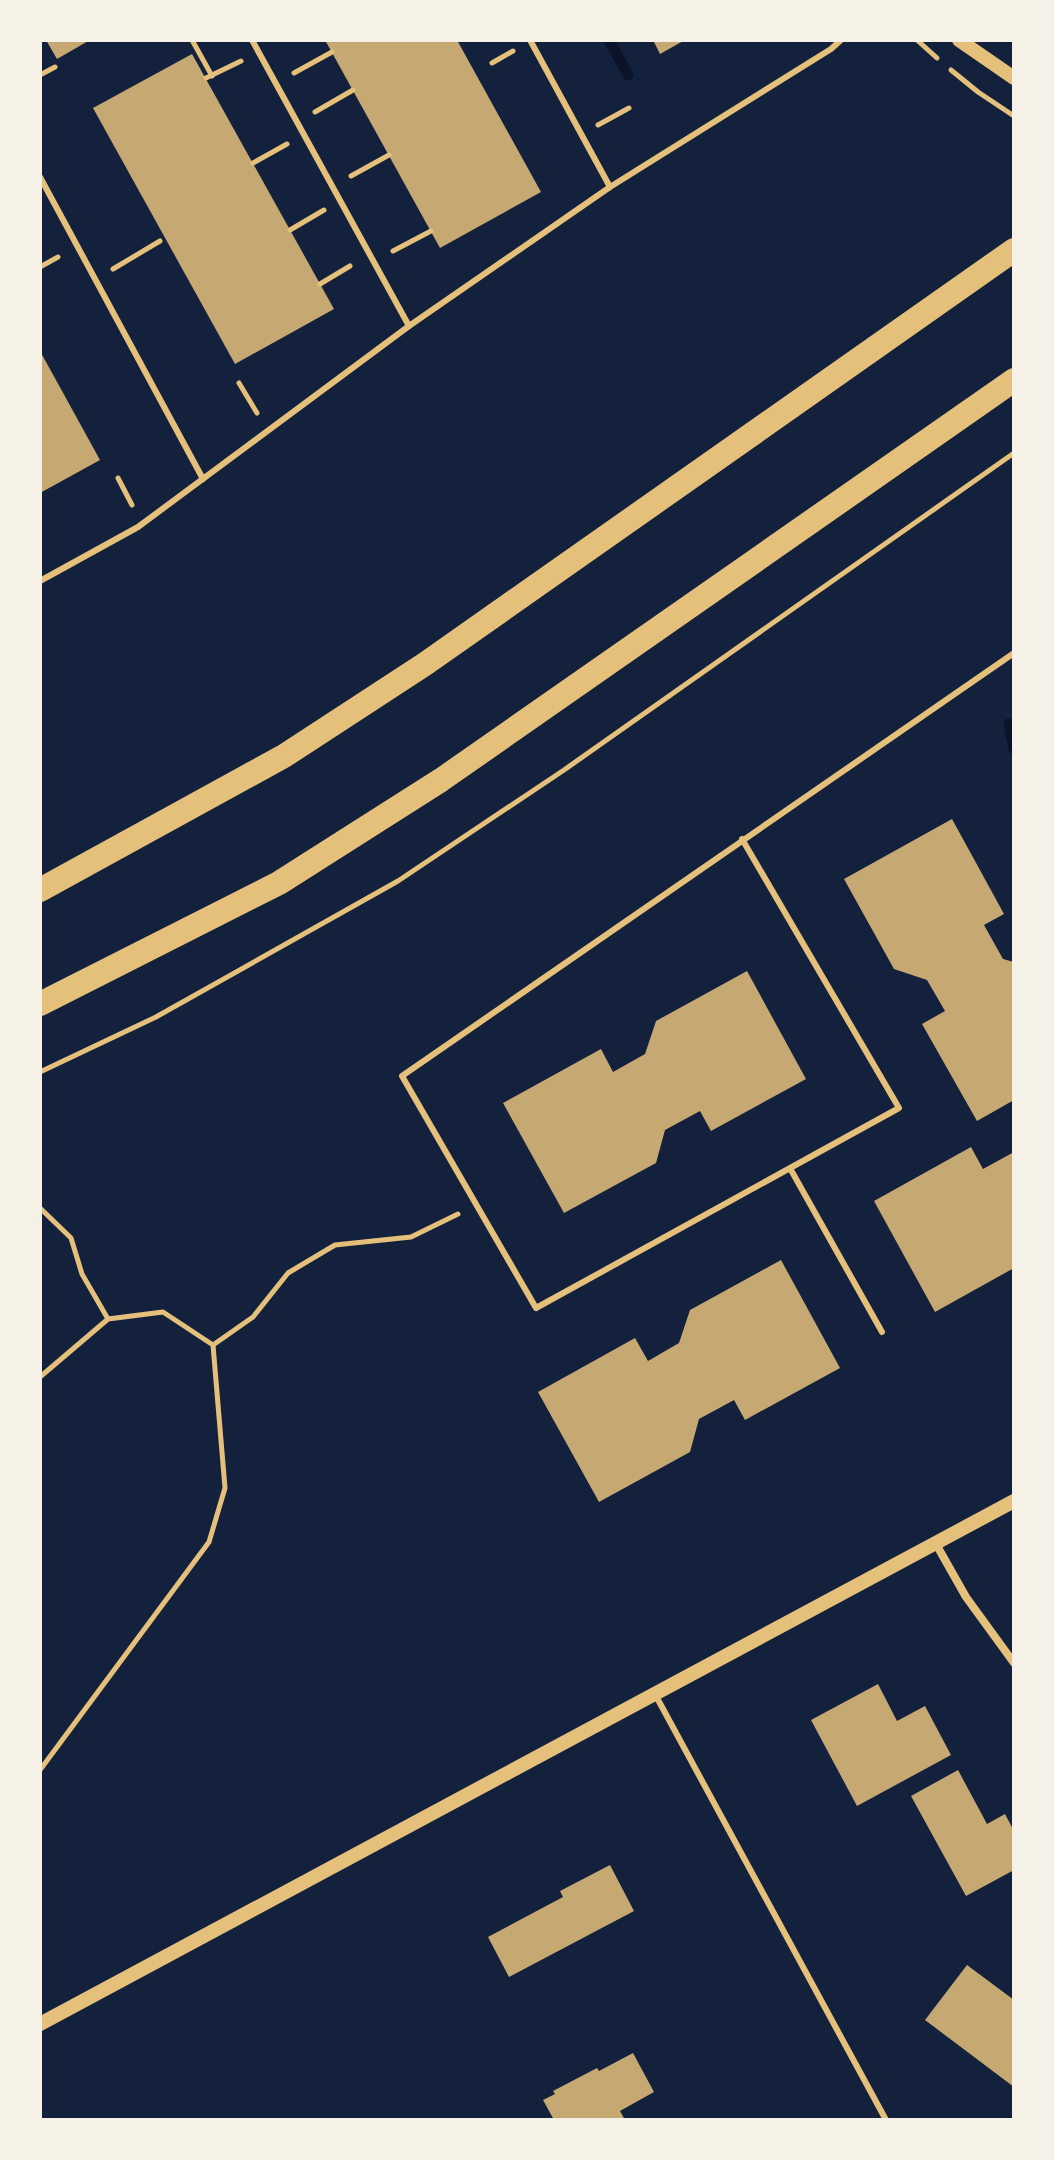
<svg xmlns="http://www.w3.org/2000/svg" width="1054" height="2160" viewBox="0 0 1054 2160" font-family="Commissioner,sans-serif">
	<rect width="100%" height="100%" fill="#14213d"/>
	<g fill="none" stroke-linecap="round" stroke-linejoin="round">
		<g stroke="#0b132b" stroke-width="11">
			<polyline points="609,40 628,75"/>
			<polyline points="1009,724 1014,749"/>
		</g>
	</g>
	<g fill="#c6a872">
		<polygon points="46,40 90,40 57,59"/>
		<polygon points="325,40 457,40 541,192 440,248"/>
		<polygon points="653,40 685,40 660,54"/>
		<polygon points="192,54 334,309 235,364 93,108"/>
		<polygon points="40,351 100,460 40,493"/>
		<polygon points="952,819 1004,914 984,925 1003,959 1014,962 1014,1100 977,1121 922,1024 945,1011 927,980 894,969 844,879"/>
		<polygon points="747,971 806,1079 711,1131 700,1111 665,1130 656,1163 564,1213 503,1103 601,1049 613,1072 645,1054 656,1021"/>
		<polygon points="971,1147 983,1169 1014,1152 1014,1268 935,1312 874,1201"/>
		<polygon points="781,1260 840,1368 745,1420 734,1400 699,1419 690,1452 599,1502 538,1392 635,1338 648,1361 679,1343 690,1310"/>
		<polygon points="878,1684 897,1721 925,1706 951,1755 857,1806 811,1720"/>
		<polygon points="958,1770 987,1824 1005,1814 1014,1831 1014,1870 966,1896 911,1796"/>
		<polygon points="610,1865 634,1911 509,1977 488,1937 563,1897 560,1891"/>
		<polygon points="967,1965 1014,2000 1014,2087 925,2020"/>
		<polygon points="633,2053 654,2092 620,2111 625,2120 554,2120 543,2100 555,2094 553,2091 597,2068 599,2071"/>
	</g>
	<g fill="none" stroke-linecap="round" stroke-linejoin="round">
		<g stroke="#e5c07b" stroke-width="5">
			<polyline points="192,40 212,76"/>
			<polyline points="917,40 937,58"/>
			<polyline points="492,63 513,51"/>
			<polyline points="951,70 978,92 1014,116"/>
			<polyline points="294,73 332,52"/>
			<polyline points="40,75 55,67"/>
			<polyline points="206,78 241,61"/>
			<polyline points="315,112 353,90"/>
			<polyline points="598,125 629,108"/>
			<polyline points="253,163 287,144"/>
			<polyline points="351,176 389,155"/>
			<polyline points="290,230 324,210"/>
			<polyline points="393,251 431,231"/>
			<polyline points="40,267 58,257"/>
			<polyline points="113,269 160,241"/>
			<polyline points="320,284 350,266"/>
			<polyline points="239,383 257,413"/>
			<polyline points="118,478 132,505"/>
			<polyline points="40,1072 156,1017 398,881 564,770 1014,453"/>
			<polyline points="40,1208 71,1238 82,1274 108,1319"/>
			<polyline points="213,1345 253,1317 288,1273 335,1245 411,1237 458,1214"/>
			<polyline points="40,1377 108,1319 163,1312 213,1345 225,1488 209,1542 40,1770"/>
		</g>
		<g stroke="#e5c07b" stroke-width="6">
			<polyline points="252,40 409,326"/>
			<polyline points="530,40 610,187"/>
			<polyline points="40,177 203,479"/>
			<polyline points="40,581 138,527 409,326 610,187 831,49 841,40"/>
			<polyline points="742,839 899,1108 536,1308 402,1076 1014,653"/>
			<polyline points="791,1170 882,1332"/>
			<polyline points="656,1696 886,2120"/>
		</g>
		<polyline stroke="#e5c07b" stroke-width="8" points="936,1544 966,1597 1014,1663"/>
		<g stroke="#e5c07b" stroke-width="14">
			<polyline points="959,40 1014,78"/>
			<polyline points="40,2024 1014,1501"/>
		</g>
		<g stroke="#e5c07b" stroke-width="24">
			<polyline points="40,890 284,756 425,664 1014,250"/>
			<polyline points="40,1004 279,883 441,780 1014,380"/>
		</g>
	</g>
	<rect width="1054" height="2160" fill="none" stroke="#f6f1e7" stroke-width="84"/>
</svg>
